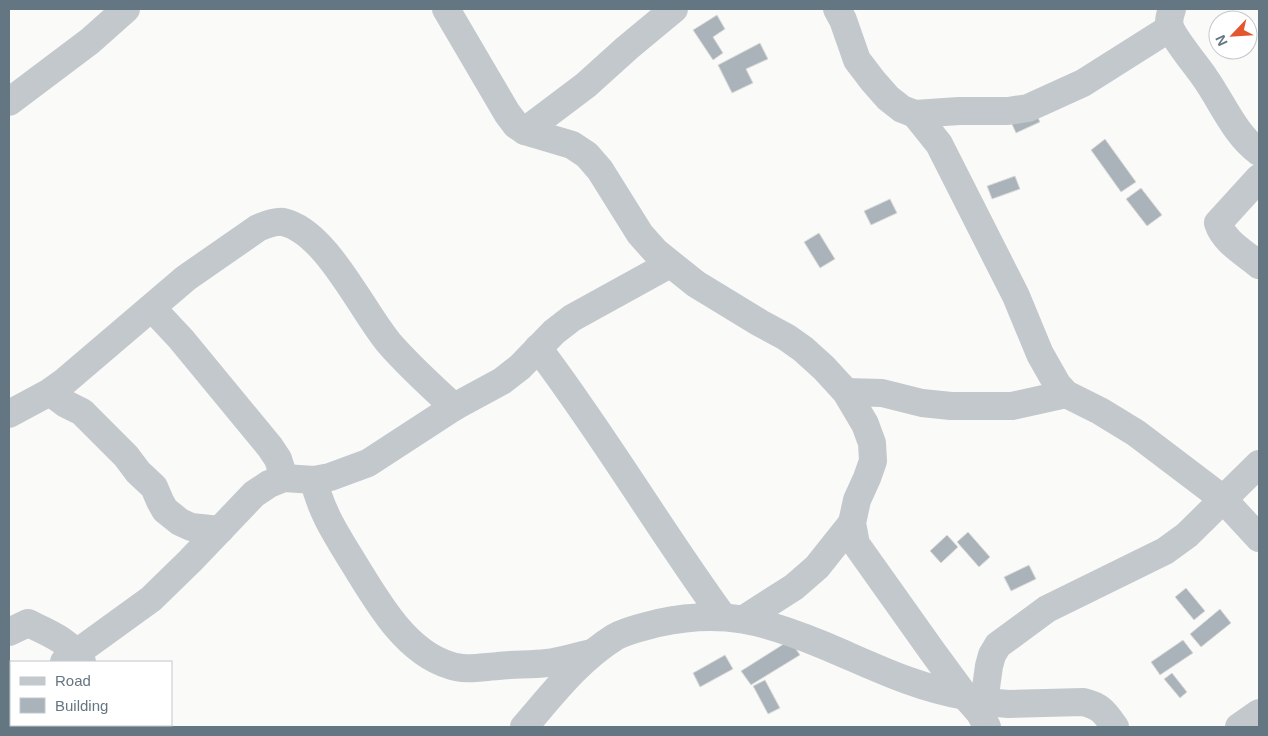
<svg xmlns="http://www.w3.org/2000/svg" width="1268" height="736" viewBox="0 0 1268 736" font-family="Helvetica,sans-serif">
	<rect width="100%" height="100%" fill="#fafaf8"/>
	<g fill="#aab3b9" stroke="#dcdcda">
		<polygon points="717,15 725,29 713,37 723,53 713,60 693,30"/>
		<polygon points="760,43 768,59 746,69 753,83 732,93 718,65"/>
		<polygon points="1034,109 1040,122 1016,133 1010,120"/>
		<polygon points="1105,139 1136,182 1121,192 1091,150"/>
		<polygon points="1015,176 1020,189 992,199 987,186"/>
		<polygon points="1141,188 1162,215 1147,226 1126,199"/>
		<polygon points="890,199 897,213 871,225 864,211"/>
		<polygon points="819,233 835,259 820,268 804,242"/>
		<polygon points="968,532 990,557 979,567 957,542"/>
		<polygon points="947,535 958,547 941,563 930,551"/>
		<polygon points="1029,565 1036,579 1011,591 1004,577"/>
		<polygon points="1186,588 1205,611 1194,620 1175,597"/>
		<polygon points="1220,609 1231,623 1201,647 1190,634"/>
		<polygon points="790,640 800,655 751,685 741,671"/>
		<polygon points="1183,640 1193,653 1160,675 1151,662"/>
		<polygon points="725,655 733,669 700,687 693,673"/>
		<polygon points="1172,673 1187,692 1180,698 1164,679"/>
		<polygon points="765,680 780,708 768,714 753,686"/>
	</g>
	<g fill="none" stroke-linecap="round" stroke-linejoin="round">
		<g stroke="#c3c8cc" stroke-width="28">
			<polyline points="446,9 507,113 516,125 525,131 572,145 587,155 600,170 640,234 656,252 696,284 760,323 786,337 803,349 824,368 846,392 865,424 872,443 873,461 867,478 857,500 852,523 856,544 932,651 965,696 980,713 987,727"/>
			<polyline points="837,9 843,20 857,60 873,81 888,98 902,109 915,114 959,111 1008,111 1028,108 1083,83 1170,28"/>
			<path d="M 1172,9 C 1170,15 1168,20 1170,27 C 1174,39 1197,66 1205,78 C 1222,102 1235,135 1259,152"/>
			<polyline points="9,102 90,41 126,9"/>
			<polyline points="915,114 939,144 1016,296 1040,354 1057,384 1066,394 1100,411 1136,433 1223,499 1259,538"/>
			<polyline points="525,131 586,85 627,48 674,9"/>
			<path d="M 1259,178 L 1218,223 C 1224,242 1245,253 1259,265"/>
			<polyline points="152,308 181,339 270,447 278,459 284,478"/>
			<path d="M 538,348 C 604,435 659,529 723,617"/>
			<polyline points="50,392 66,404 82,412 126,456 138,472 154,487 160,501 165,510 180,522 191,527 220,530"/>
			<polyline points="846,392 882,393 922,403 951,406 1012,406 1066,394"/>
			<path d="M 9,414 L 50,392 L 64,382 L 186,278 L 258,228 C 265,225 275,221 283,222 C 326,231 362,311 389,343 C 409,366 432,387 454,407"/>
			<path d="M 314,480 C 320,510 337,536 353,562 C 376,599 404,651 449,665 C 464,671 482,667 498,666 C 514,664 531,665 547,663 C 562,661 577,656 592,653"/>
			<polyline points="744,619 794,587 817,567 852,523"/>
			<path d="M 9,632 L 28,623 C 49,633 70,641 82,662"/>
			<polyline points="64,662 151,599 190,561 254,494 269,484 284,478 314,480 330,477 368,463 454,407 502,381 520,367 554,332 572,318 670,264"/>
			<polyline points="9,681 11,682"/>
			<path d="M 984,702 L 1009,704 L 1083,702 C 1101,706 1105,713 1115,727"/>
			<polyline points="980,713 984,702 989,666 992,655 998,645 1047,609 1165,551 1187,535 1259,464"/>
			<polyline points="125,725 127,727"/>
			<path d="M 524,727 C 552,695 578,660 615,637 C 627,630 643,627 658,623 C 722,609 763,620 823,645 C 871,665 913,687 965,696"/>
			<polyline points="1239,727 1259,713"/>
		</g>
	</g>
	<rect width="1268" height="736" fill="none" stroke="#657683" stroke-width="20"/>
	<rect x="10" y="661" width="162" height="65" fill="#ffffff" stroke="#c1c8cd"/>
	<rect x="20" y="677" width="25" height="8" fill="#c3c8cc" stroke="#c1c8cd"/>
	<text x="55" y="686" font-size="15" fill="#657683">Road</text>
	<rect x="20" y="698" width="25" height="15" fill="#aab3b9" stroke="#c1c8cd"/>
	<text x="55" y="711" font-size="15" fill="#657683">Building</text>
	<g transform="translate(1233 35) rotate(245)"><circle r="24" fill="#ffffff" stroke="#c1c8cd"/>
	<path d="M0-4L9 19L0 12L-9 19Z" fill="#e4572e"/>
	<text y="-8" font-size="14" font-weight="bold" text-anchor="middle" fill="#657683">N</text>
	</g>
</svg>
